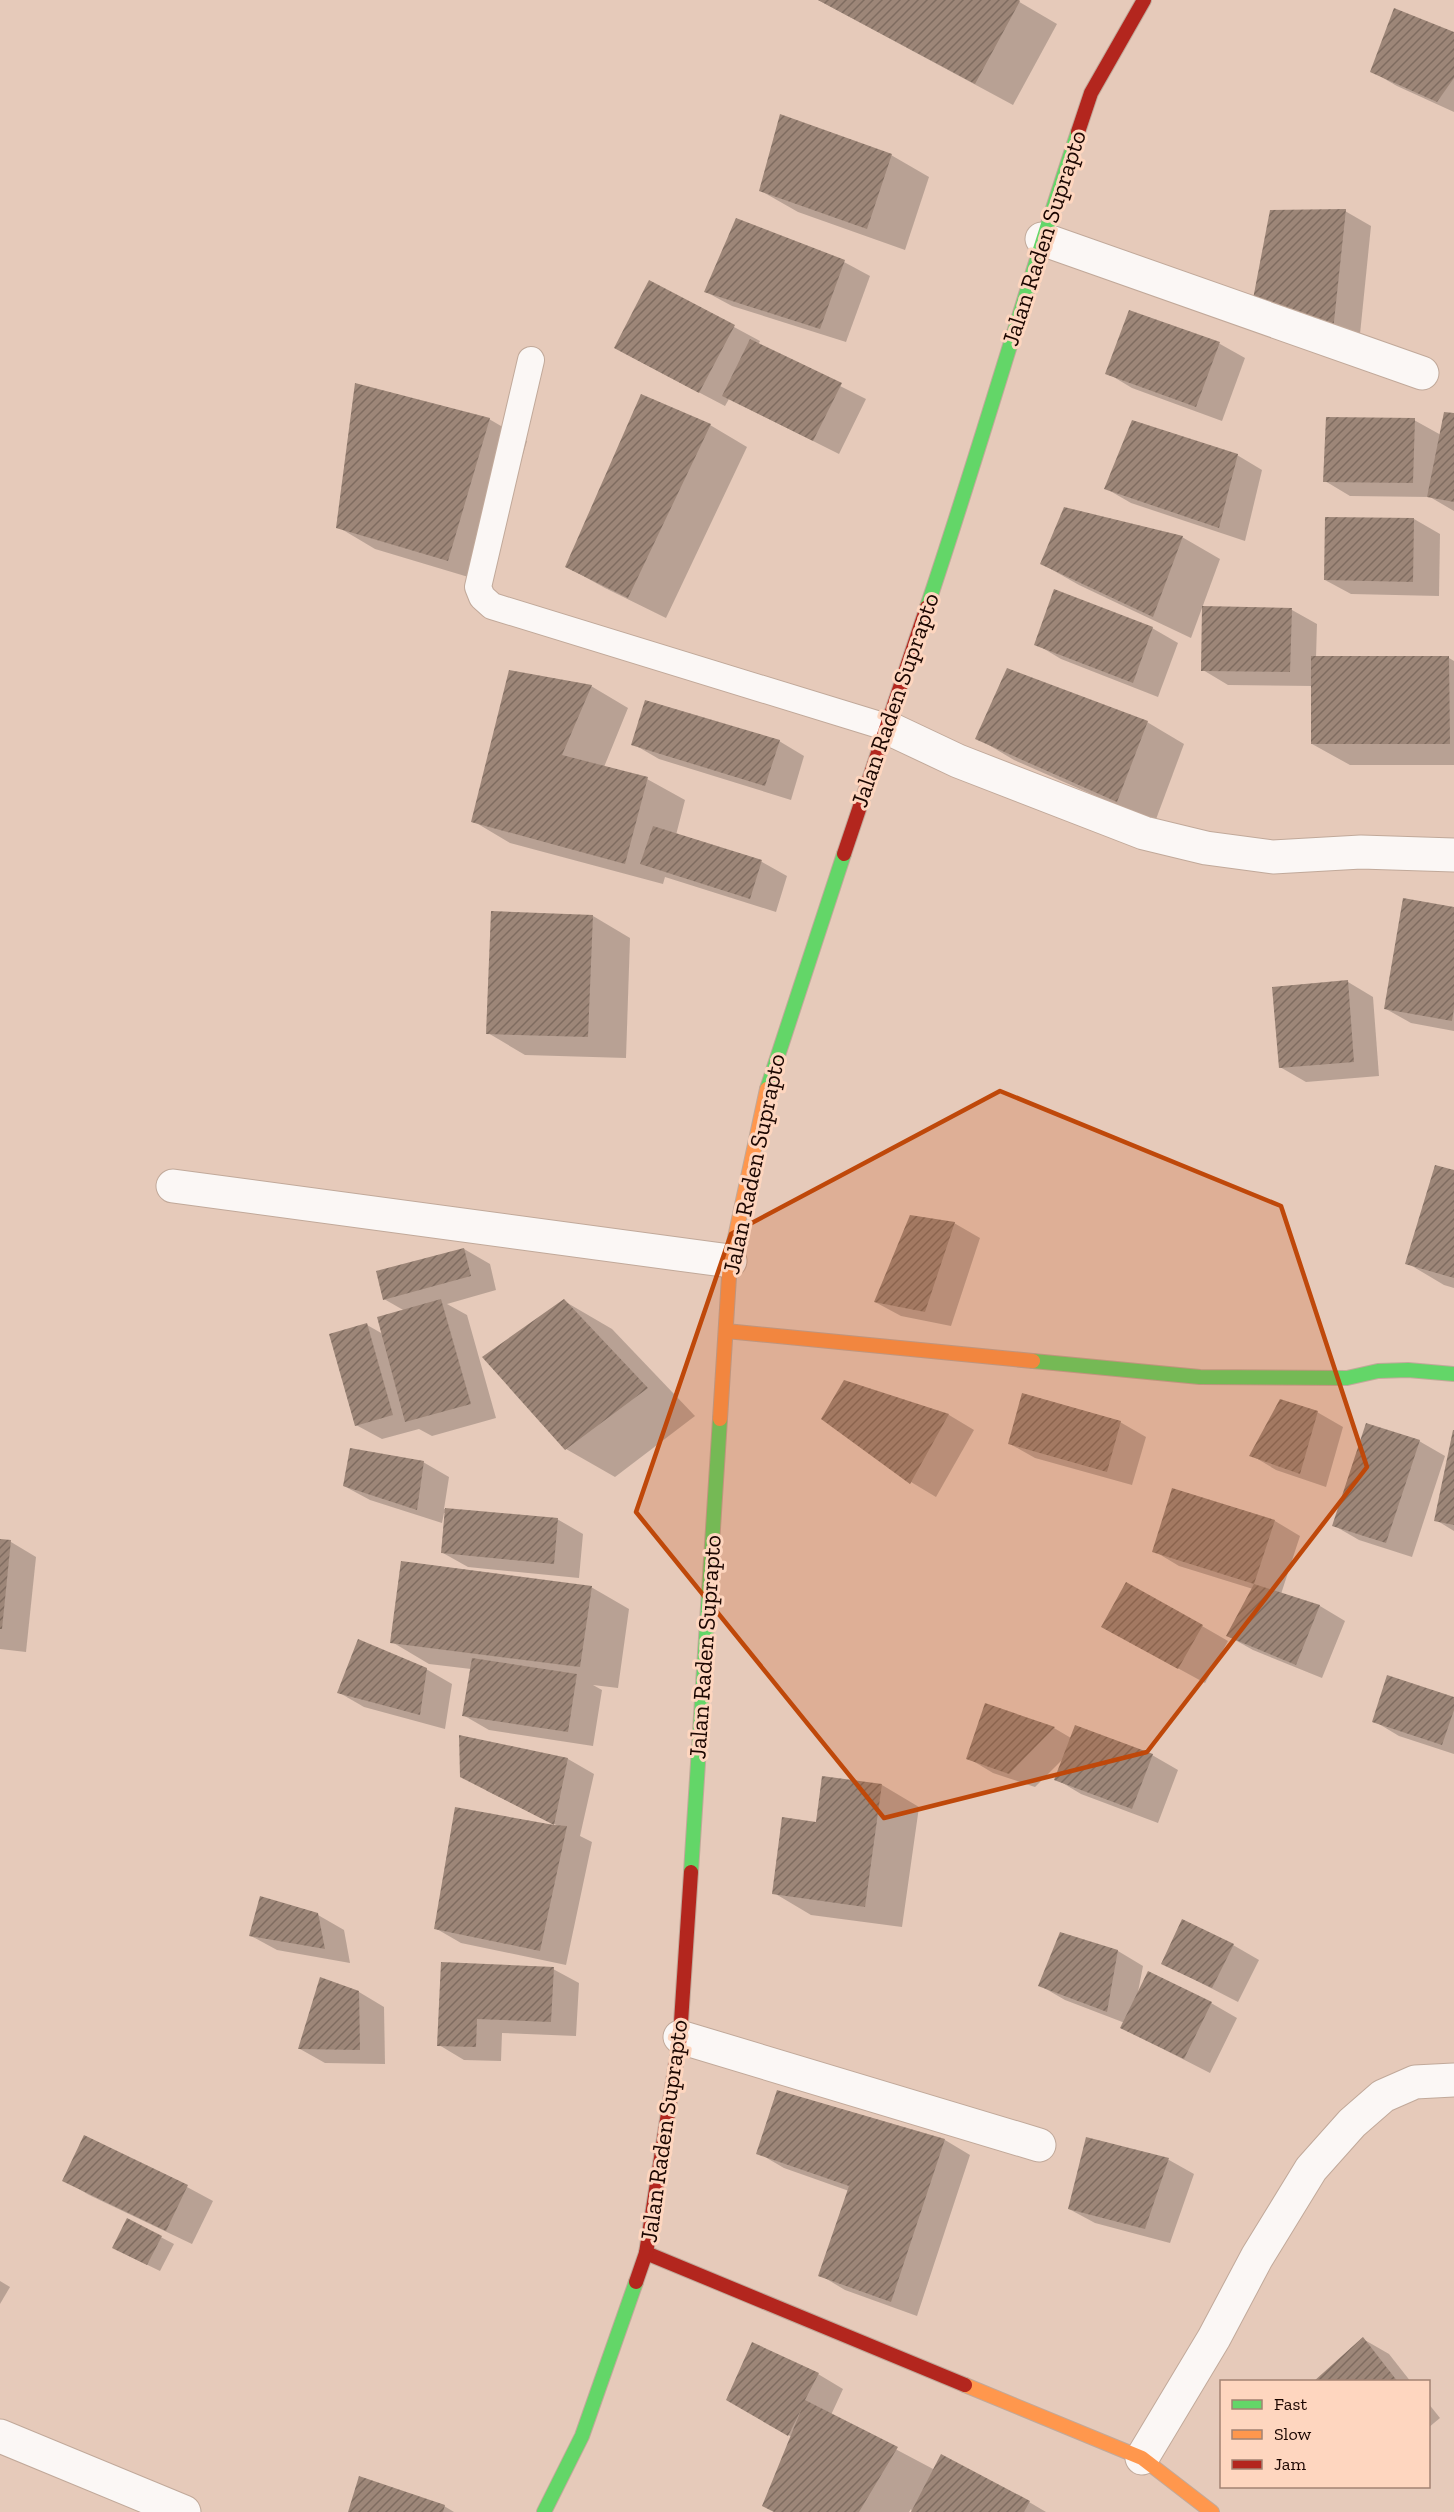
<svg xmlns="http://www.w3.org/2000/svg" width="1454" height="2512" viewBox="0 0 1454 2512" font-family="'Zilla Slab',serif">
	<defs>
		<pattern id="building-hatch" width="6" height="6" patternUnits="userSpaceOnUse" patternTransform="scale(1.5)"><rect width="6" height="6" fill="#9d8678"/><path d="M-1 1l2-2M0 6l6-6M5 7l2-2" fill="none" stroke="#7f6c60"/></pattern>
	</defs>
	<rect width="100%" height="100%" fill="#e6caba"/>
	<g fill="#0003">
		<polygon points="818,0 1016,0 1057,24 1013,105"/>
		<polygon points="1454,34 1454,112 1397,86 1371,71"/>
		<polygon points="891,155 929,177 905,250 798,212 761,191"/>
		<polygon points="1345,211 1371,226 1359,344 1280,313"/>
		<polygon points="844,262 870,276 846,342 732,306 706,292"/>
		<polygon points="650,282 734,327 760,341 758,345 866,399 839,454 729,399 725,406 641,362"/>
		<polygon points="1129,312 1220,344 1245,358 1222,421 1132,388 1107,373"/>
		<polygon points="1454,415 1454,511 1430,497 1350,496 1325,481 1414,420 1441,435"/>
		<polygon points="489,419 527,441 485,582 375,549 338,527"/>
		<polygon points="710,425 747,447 666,618 605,588 567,567"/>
		<polygon points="1237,455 1262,470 1245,541 1131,503 1105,488"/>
		<polygon points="1327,518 1414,519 1440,534 1439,596 1351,594 1325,580"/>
		<polygon points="1182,537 1220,559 1191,638 1079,585 1042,564"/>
		<polygon points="1292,610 1317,624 1316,658 1449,658 1454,661 1454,765 1350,765 1312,744 1313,686 1228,685 1203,670"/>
		<polygon points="1152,628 1178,643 1158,697 1061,659 1036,644"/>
		<polygon points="591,686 628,708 604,767 647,779 685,800 676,835 762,862 787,876 776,912 665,877 663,884 510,843 473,821"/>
		<polygon points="1147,722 1184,744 1155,822 1014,760 977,738"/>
		<polygon points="779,741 804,756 791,800 659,759 633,744"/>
		<polygon points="1454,908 1454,1031 1411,1023 1386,1009"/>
		<polygon points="593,916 630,938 626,1058 525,1055 488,1033"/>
		<polygon points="1348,982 1373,997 1379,1076 1306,1082 1280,1067"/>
		<polygon points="1454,1172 1454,1288 1444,1285 1407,1263"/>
		<polygon points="954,1223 980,1238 951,1326 901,1316 875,1302"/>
		<polygon points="464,1249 490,1264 496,1290 447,1304 467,1315 496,1418 432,1436 419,1429 382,1439 356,1425 367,1325 383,1334 405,1311 384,1299"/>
		<polygon points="564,1301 612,1329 695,1416 615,1477 566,1449 485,1357"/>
		<polygon points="845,1382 949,1415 974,1430 936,1497 911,1482"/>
		<polygon points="1317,1412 1343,1427 1326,1487 1276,1470 1251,1455"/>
		<polygon points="1120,1422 1146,1437 1132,1485 1035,1458 1010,1444"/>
		<polygon points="1454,1433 1454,1531 1436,1520"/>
		<polygon points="1419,1441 1445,1456 1412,1557 1359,1540 1333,1525"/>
		<polygon points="423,1462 449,1477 444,1509 557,1519 583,1534 579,1578 468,1567 443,1553 446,1513 444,1513 442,1523 370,1500 344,1486"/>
		<polygon points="1275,1521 1300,1536 1281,1594 1320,1606 1345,1621 1322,1678 1253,1650 1228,1636 1253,1589 1179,1566 1154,1551"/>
		<polygon points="0,1541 11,1542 36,1557 26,1652 0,1649"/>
		<polygon points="591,1587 629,1609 618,1688 593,1685 602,1690 593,1746 489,1730 463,1715 471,1669 429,1664 392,1642"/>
		<polygon points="1202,1626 1228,1641 1205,1683 1128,1641"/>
		<polygon points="426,1669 452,1684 445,1729 364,1707 338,1692"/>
		<polygon points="1454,1698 1454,1754 1399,1736 1374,1721"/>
		<polygon points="986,1705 1054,1728 1071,1738 1152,1755 1178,1770 1158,1823 1081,1794 1056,1779 1064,1758 1035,1787 993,1773 968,1758"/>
		<polygon points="460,1737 568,1759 594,1774 580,1836 592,1842 566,1965 461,1943 435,1928 556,1825 487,1791"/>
		<polygon points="823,1778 882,1785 919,1807 902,1927 811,1915 774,1893 817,1823"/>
		<polygon points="318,1915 344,1930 350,1963 277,1950 251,1936"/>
		<polygon points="1233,1945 1259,1960 1238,2002 1162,1963"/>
		<polygon points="1118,1951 1143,1966 1138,1992 1211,2003 1237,2018 1210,2073 1122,2028 1125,2023 1065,2000 1039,1985"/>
		<polygon points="443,1963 553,1969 579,1983 576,2036 502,2033 501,2061 464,2060 439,2045"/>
		<polygon points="359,1992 384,2007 385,2064 325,2063 300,2049"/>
		<polygon points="84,2137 187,2187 213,2201 192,2244 89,2195 64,2180"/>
		<polygon points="1087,2138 1169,2160 1194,2174 1170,2243 1095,2223 1069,2209"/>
		<polygon points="945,2140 970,2155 917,2316 845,2290 820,2275 849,2191 784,2168 758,2153"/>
		<polygon points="128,2220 174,2244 160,2271 127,2255"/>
		<polygon points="0,2281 10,2287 0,2304"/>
		<polygon points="1363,2339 1389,2354 1411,2382 1315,2382"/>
		<polygon points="818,2374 843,2389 831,2415 935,2470 1029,2502 1046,2512 912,2512 911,2509 909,2512 774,2512 792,2437 728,2400"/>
		<polygon points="1428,2403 1440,2418 1428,2428"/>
		<polygon points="444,2506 454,2512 350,2512"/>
	</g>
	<g fill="url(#building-hatch)">
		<polygon points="818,0 1019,0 1020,1 975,84"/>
		<polygon points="1394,8 1454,32 1454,78 1437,102 1370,72"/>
		<polygon points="780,114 892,154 867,229 759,191"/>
		<polygon points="1346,209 1333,331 1253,299 1270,210"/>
		<polygon points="736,218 845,260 820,329 704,292"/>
		<polygon points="649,280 735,325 699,393 614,348"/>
		<polygon points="1129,310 1220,342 1196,407 1105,374"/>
		<polygon points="750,339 842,383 813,441 722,396"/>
		<polygon points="355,383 490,418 448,561 336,528"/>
		<polygon points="641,394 711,424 628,598 565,567"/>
		<polygon points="1444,412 1454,413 1454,502 1427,497"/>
		<polygon points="1326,417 1415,418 1413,483 1323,482"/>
		<polygon points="1132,420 1238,454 1219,528 1104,489"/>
		<polygon points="1064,507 1183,536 1153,617 1040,564"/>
		<polygon points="1325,517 1414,518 1413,582 1324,580"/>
		<polygon points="1054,589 1153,627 1133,683 1034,645"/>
		<polygon points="1202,606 1292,608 1290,672 1201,671"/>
		<polygon points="1311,656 1449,656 1450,744 1311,744"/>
		<polygon points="1007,668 1148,721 1117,802 975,739"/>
		<polygon points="509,670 592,685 562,755 648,777 625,864 471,822"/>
		<polygon points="645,700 780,740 765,786 631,745"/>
		<polygon points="653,826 762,860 750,899 640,864"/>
		<polygon points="1403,898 1454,907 1454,1008 1452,1021 1384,1009"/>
		<polygon points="491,911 593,915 588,1037 486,1034"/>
		<polygon points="1348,980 1354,1062 1279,1068 1272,987"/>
		<polygon points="1435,1165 1454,1170 1454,1278 1405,1264"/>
		<polygon points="910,1215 955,1222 925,1312 874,1302"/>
		<polygon points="464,1248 471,1276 383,1300 376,1271"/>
		<polygon points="441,1299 471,1404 405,1422 377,1317"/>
		<polygon points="564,1299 648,1388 565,1450 482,1357"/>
		<polygon points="367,1323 393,1415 355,1426 329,1334"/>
		<polygon points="844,1380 949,1414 910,1484 821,1419"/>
		<polygon points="1022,1393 1121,1421 1107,1472 1008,1444"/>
		<polygon points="1280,1399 1318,1411 1300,1474 1249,1456"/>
		<polygon points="1366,1423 1420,1440 1386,1543 1332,1526"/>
		<polygon points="1453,1430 1454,1430 1454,1525 1434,1521"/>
		<polygon points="350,1448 424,1461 417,1510 343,1486"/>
		<polygon points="1172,1488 1275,1520 1254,1584 1152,1552"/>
		<polygon points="445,1508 558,1518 554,1564 441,1553"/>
		<polygon points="0,1539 11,1540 2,1629 0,1629"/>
		<polygon points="401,1561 592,1586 580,1667 390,1643"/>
		<polygon points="1126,1582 1203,1625 1178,1669 1101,1627"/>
		<polygon points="1254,1584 1320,1605 1296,1665 1226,1636"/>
		<polygon points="358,1639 427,1668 420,1715 337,1693"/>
		<polygon points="472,1658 577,1674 568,1732 462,1716"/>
		<polygon points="1387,1675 1454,1697 1454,1710 1442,1745 1372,1722"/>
		<polygon points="985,1703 1055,1727 1009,1774 966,1759"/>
		<polygon points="1075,1725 1153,1754 1132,1809 1054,1780"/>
		<polygon points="459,1735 568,1758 554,1825 567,1826 540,1951 434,1929 455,1807 554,1825 460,1777"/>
		<polygon points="822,1776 882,1784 865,1907 772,1894 782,1817 816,1822"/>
		<polygon points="260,1896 318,1913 325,1949 249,1936"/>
		<polygon points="1182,1919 1234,1944 1212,1988 1161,1964"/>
		<polygon points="1060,1932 1118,1950 1107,2012 1038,1986"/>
		<polygon points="441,1962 554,1967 551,2022 477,2019 476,2047 437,2046"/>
		<polygon points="1148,1971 1212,2002 1184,2059 1120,2028"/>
		<polygon points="320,1977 359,1991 360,2050 298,2049"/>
		<polygon points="777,2090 945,2139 891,2302 818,2276 849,2186 756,2154"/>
		<polygon points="84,2135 188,2185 166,2231 62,2181"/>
		<polygon points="1086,2137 1169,2158 1145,2229 1068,2209"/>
		<polygon points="127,2218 162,2236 147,2265 112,2248"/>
		<polygon points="1363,2337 1398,2382 1313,2382"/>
		<polygon points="752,2342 819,2373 805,2400 898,2447 859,2512 774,2512 762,2506 802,2408 788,2436 726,2400"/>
		<polygon points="941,2454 1030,2501 1024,2512 911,2512"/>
		<polygon points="359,2476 445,2505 443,2512 348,2512"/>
	</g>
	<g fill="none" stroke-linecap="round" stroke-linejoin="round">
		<defs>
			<polyline id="lane" points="531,360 478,587 482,597 492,606 886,727"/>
			<g id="street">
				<polyline points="1042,239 1422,373"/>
				<polyline points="886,727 958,761 1144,833 1206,848 1273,857 1361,852 1454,855"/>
				<polyline points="173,1186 730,1261"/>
				<polyline points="680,2037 1039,2145"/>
				<polyline points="0,2436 184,2512"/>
				<polyline points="1142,2458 1214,2338 1257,2257 1311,2169 1352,2123 1383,2096 1415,2082 1454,2080"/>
			</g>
			<g id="fast">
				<path d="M 927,607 C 980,450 1025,290 1078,132"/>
				<polyline points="767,1089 844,854"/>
				<polyline points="1033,1361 1200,1377 1347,1378 1378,1371 1408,1370 1454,1374"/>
				<polyline points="691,1872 720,1419"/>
				<polyline points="544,2512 582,2436 636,2282"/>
			</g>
			<g id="slow">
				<polyline points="726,1331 1033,1361"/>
				<polyline points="720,1419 730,1261 767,1089"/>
				<polyline points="965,2385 1142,2458 1212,2512"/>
			</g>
			<g id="jam">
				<polyline points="1078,132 1091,93 1144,0"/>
				<polyline points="844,854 927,607"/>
				<polyline points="646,2253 965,2385"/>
				<polyline points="636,2282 646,2253 680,2037 691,1872"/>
			</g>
		</defs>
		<use href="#lane" stroke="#c1a99a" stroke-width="28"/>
		<use href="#street" stroke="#c1a99a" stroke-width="35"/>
		<use href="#fast" stroke="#c1a99a" stroke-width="16"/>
		<use href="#slow" stroke="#c1a99a" stroke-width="16"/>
		<use href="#jam" stroke="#c1a99a" stroke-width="16"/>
		<use href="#lane" stroke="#fbf7f5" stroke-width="26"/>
		<use href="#street" stroke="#fbf7f5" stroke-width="33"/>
		<use href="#fast" stroke="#63d668" stroke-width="14"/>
		<use href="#slow" stroke="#ff974d" stroke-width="14"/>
		<use href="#jam" stroke="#b3261e" stroke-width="14"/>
	</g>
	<path fill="#bf480a" fill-opacity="0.2" stroke="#bf480a" stroke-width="4.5" stroke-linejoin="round" d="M 1000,1091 L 1281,1206 L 1367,1467 L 1147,1752 L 884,1818 L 636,1512 L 731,1234 Z"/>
	<g text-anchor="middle" stroke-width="6" stroke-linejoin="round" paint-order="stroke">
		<g font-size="24" fill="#1b0600" stroke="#fed6bf">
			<text transform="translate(1044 238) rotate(-72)" y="8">Jalan Raden Suprapto</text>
			<text transform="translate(895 700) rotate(-71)" y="8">Jalan Raden Suprapto</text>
			<text transform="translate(754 1164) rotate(-78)" y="8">Jalan Raden Suprapto</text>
			<text transform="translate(705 1647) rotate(-86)" y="8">Jalan Raden Suprapto</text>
			<text transform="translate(664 2131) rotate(-82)" y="8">Jalan Raden Suprapto</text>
		</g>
	</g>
	<rect x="1220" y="2380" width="210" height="108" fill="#fed6bf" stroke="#a38373" stroke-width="1.5"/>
	<rect x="1232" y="2400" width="30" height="9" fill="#63d668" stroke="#a38373" stroke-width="1.5"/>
	<text x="1274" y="2410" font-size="18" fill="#1b0600">Fast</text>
	<rect x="1232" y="2430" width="30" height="9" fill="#ff974d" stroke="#a38373" stroke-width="1.5"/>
	<text x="1274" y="2440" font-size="18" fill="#1b0600">Slow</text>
	<rect x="1232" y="2460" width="30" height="9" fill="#b3261e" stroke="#a38373" stroke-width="1.5"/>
	<text x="1274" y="2470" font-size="18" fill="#1b0600">Jam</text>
</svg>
